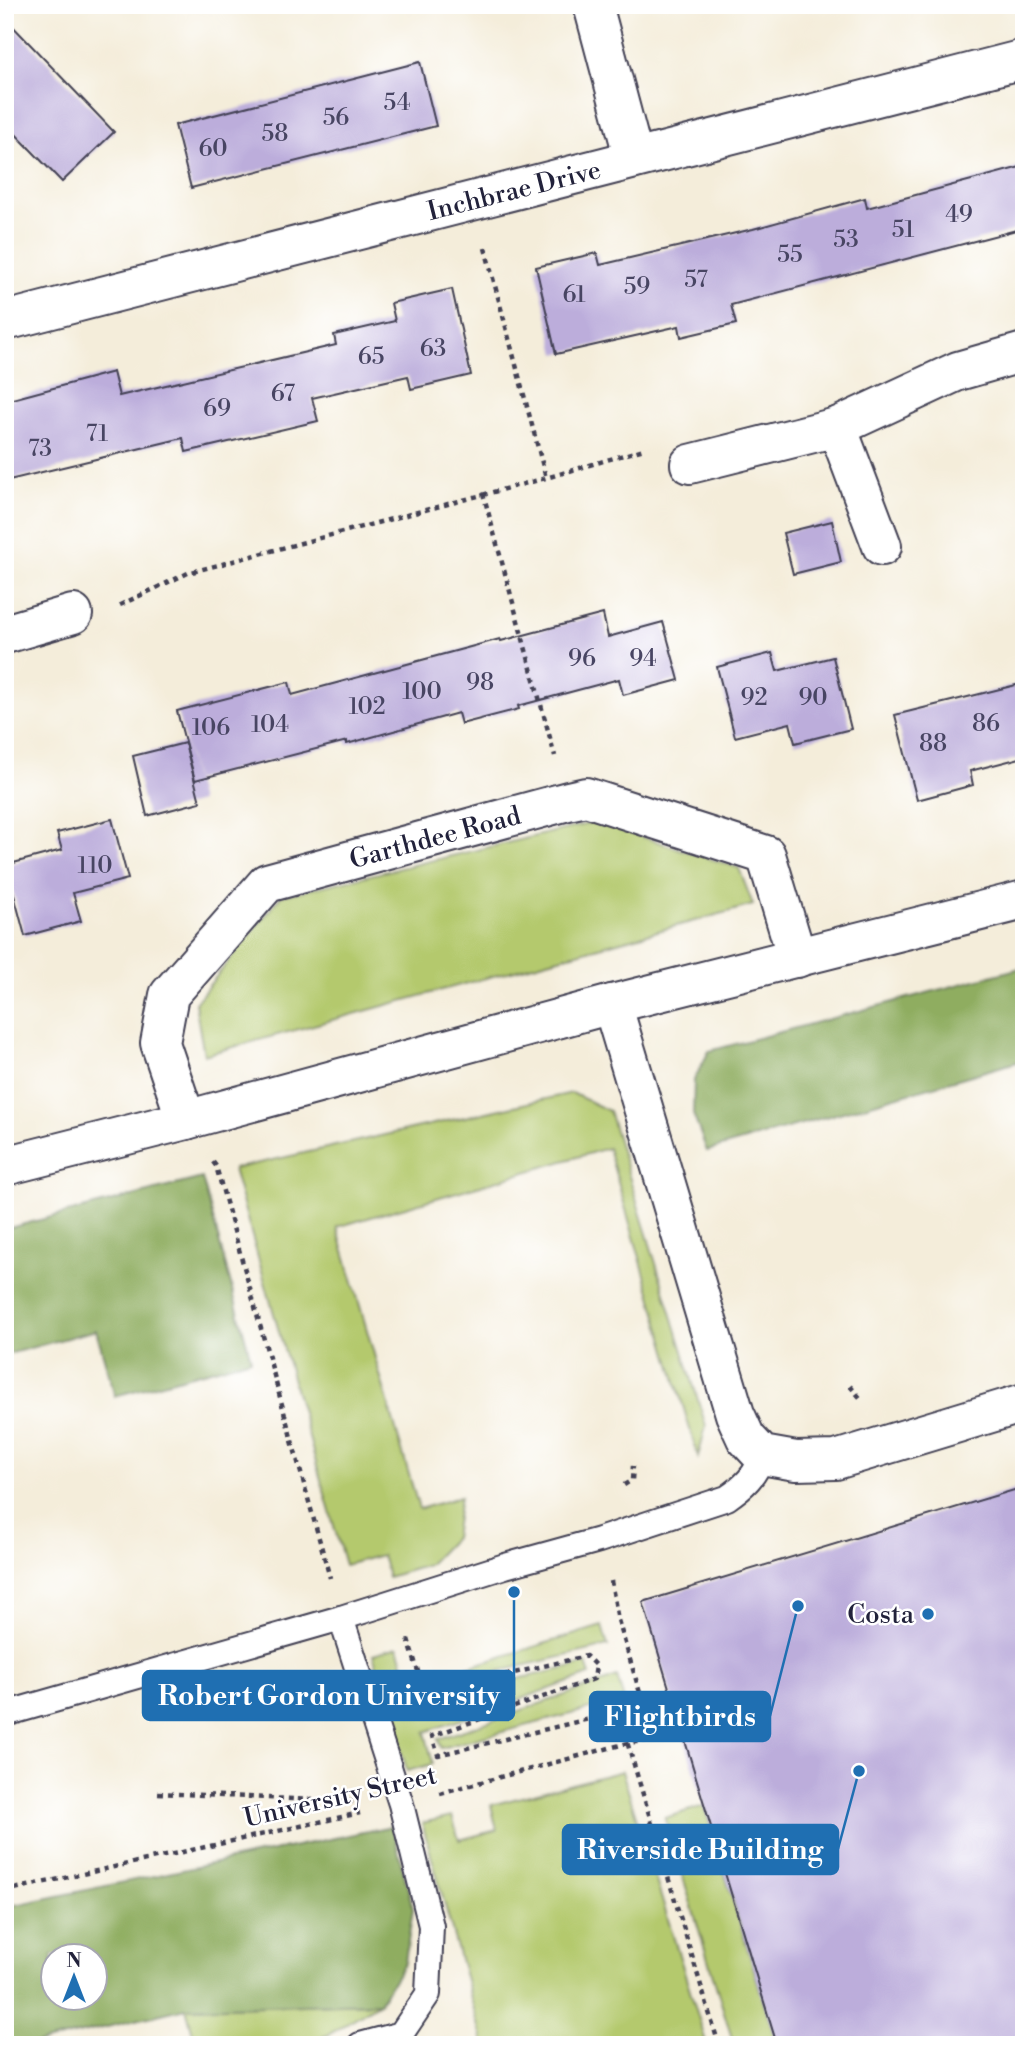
<svg xmlns="http://www.w3.org/2000/svg" width="1029" height="2050" viewBox="0 0 1029 2050" font-family="'Libre Bodoni',serif">
	<rect width="100%" height="100%" fill="#fff"/>
	<filter id="ink" filterUnits="userSpaceOnUse"><feTurbulence type="fractalNoise" baseFrequency=".0143" numOctaves="2"/><feDisplacementMap in="SourceGraphic" scale="14" xChannelSelector="R" yChannelSelector="G"/><feConvolveMatrix kernelMatrix="1 2 1 2 8 2 1 2 1" color-interpolation-filters="sRGB"/></filter>
	<filter id="wash" filterUnits="userSpaceOnUse"><feTurbulence type="fractalNoise" baseFrequency=".00686" numOctaves="4" result="noise"/><feDisplacementMap in="SourceGraphic" scale="28" xChannelSelector="R" yChannelSelector="G"/><feGaussianBlur stdDeviation="1.57" result="paint"/><feColorMatrix in="noise" values="0 0 0 0 0 0 0 0 0 0 0 0 0 0 0 0 0 1.4 0 .05"/><feComposite in="paint" operator="in"/></filter>
	<g filter="url(#wash)">
		<rect width="100%" height="100%" fill="#f4edda"/>
		<g fill="#b4c96d" stroke="#6b7654" stroke-width="2">
			<polygon points="596,822 739,868 753,905 204,1055 195,1003 281,896"/>
			<polygon points="572,1093 609,1111 706,1426 698,1457 608,1148 337,1227 419,1509 460,1497 454,1538 428,1565 388,1577 382,1555 345,1565 233,1169"/>
			<polygon points="602,1626 608,1646 431,1687 429,1679"/>
			<polygon points="398,1647 415,1701 586,1664 590,1675 425,1732 433,1764 407,1771 373,1654"/>
			<polygon points="617,1677 624,1700 441,1748 438,1739"/>
			<polygon points="622,1771 707,2045 484,2045 422,1823 452,1816 459,1840 497,1830 491,1805"/>
			<polygon points="704,1806 777,2045 734,2045 665,1818"/>
			<polygon points="379,2003 328,2035 294,2045 196,2045 186,2008"/>
		</g>
		<g fill="#8fad60" stroke="#58684e" stroke-width="2" fill-rule="evenodd">
			<polygon points="1024,967 1024,1060 707,1151 693,1114 694,1080 709,1051"/>
			<polygon points="202,1178 251,1359 115,1396 96,1330 5,1355 5,1229"/>
			<path d="M 392,1826 L 413,1909 L 405,1962 L 379,2003 L 186,2008 L 32,2045 L 5,2045 L 5,1907 ZM 52,1955 L 94,1955 L 94,1997 L 52,1997 Z"/>
		</g>
		<g id="blocks">
			<g fill="#bcaddb">
				<polygon points="5,18 114,132 62,182 5,123"/>
				<polygon points="420,62 436,126 191,188 175,125"/>
				<polygon points="1024,166 1024,228 731,305 736,324 681,337 679,326 556,354 536,267 597,253 600,265 753,229 865,198 867,208"/>
				<polygon points="452,289 471,375 411,389 408,376 312,398 318,421 186,452 183,438 5,481 5,401 113,372 119,396 336,345 334,335 395,321 391,303"/>
				<polygon points="832,521 841,562 793,574 783,533"/>
				<polygon points="603,614 608,637 663,622 679,680 623,695 619,679 518,706 519,709 461,724 458,713 347,744 347,741 195,780 177,711 289,682 292,695 500,639 501,641"/>
				<polygon points="772,653 777,671 833,657 851,729 795,743 790,723 735,737 717,667"/>
				<polygon points="1024,683 1024,757 970,771 973,785 917,800 895,715"/>
				<polygon points="185,743 200,802 147,816 133,756"/>
				<polygon points="112,819 128,879 73,893 81,921 25,936 6,865 62,850 57,833"/>
				<polygon points="1024,1487 1024,2045 777,2045 643,1602"/>
			</g>
		</g>
	</g>
	<g filter="url(#ink)">
		<use href="#blocks" fill-opacity="0" stroke="#424053" stroke-width="2"/>
		<g fill="none" stroke-linecap="round" stroke-linejoin="round">
			<defs>
				<g id="service">
					<polyline points="341,1618 401,1804 431,1926 428,1994 401,2034 360,2045"/>
					<path d="M 5,1714 L 341,1618 L 505,1566 L 599,1540 L 727,1498 C 743,1487 757,1475 762,1455"/>
				</g>
				<g id="minor">
					<polyline points="593,5 634,159"/>
					<polyline points="5,321 1024,59"/>
					<polyline points="837,427 882,546"/>
					<polyline points="690,464 837,427 958,371 1024,352"/>
					<polyline points="5,634 73,614"/>
					<polyline points="612,1004 735,1414 746,1438 762,1455 796,1461 836,1460 1024,1403"/>
					<polyline points="186,1120 160,1043 169,995 267,883 568,801 586,797 766,855 797,958"/>
				</g>
				<polyline id="tertiary" points="5,1166 186,1120 612,1004 1024,900"/>
			</defs>
			<use href="#service" stroke="#424053" stroke-width="28"/>
			<use href="#minor" stroke="#424053" stroke-width="42"/>
			<use href="#tertiary" stroke="#424053" stroke-width="42"/>
			<g stroke="#424053" stroke-width="4.5" stroke-dasharray="5 5" stroke-linecap="butt">
				<polyline points="485,248 546,478"/>
				<polyline points="483,493 555,756"/>
				<polyline points="120,605 188,573 546,478 644,449"/>
				<polyline points="213,1162 216,1166 330,1578"/>
				<polyline points="850,1386 862,1400"/>
				<polyline points="624,1485 632,1480 633,1466"/>
				<polyline points="611,1581 618,1620 654,1739"/>
				<polyline points="408,1639 425,1694 586,1656 596,1666 594,1679 432,1736 438,1755 618,1712 719,2045"/>
				<polyline points="158,1793 358,1802"/>
				<polyline points="440,1793 628,1743 683,1736"/>
				<polyline points="5,1891 360,1813"/>
			</g>
			<use href="#service" stroke="#fff" stroke-width="24"/>
			<use href="#minor" stroke="#fff" stroke-width="38"/>
			<use href="#tertiary" stroke="#fff" stroke-width="38"/>
		</g>
	</g>
	<circle fill="#1f6fb2" stroke="#fff" stroke-width="2.5" cx="928" cy="1614" r="7"/>
	<g text-anchor="middle" stroke-width="5" stroke-linejoin="round" paint-order="stroke">
		<g font-size="23" fill="#484563">
			<text x="397" y="110">54</text>
			<text x="336" y="125">56</text>
			<text x="275" y="141">58</text>
			<text x="213" y="156">60</text>
			<text x="959" y="222">49</text>
			<text x="903" y="237">51</text>
			<text x="846" y="247">53</text>
			<text x="790" y="262">55</text>
			<text x="696" y="287">57</text>
			<text x="637" y="294">59</text>
			<text x="574" y="302">61</text>
			<text x="433" y="356">63</text>
			<text x="371" y="364">65</text>
			<text x="283" y="401">67</text>
			<text x="217" y="416">69</text>
			<text x="97" y="441">71</text>
			<text x="40" y="456">73</text>
			<text x="582" y="666">96</text>
			<text x="643" y="666">94</text>
			<text x="480" y="690">98</text>
			<text x="422" y="699">100</text>
			<text x="754" y="705">92</text>
			<text x="813" y="705">90</text>
			<text x="367" y="714">102</text>
			<text x="986" y="731">86</text>
			<text x="270" y="732">104</text>
			<text x="211" y="735">106</text>
			<text x="933" y="751">88</text>
			<text x="95" y="873">110</text>
		</g>
		<g font-size="26" fill="#22223b" stroke="#fff">
			<text transform="translate(514 190) rotate(-14)" y="9">Inchbrae Drive</text>
			<text transform="translate(435 837) rotate(-15)" y="9">Garthdee Road</text>
			<text transform="translate(340 1796) rotate(-13)" y="9">University Street</text>
		</g>
		<g font-size="26" fill="#22223b" stroke="#fff" text-anchor="end">
			<text x="914" y="1623">Costa</text>
		</g>
	</g>
	<path fill="none" stroke="#1f6fb2" stroke-width="2.5" d="M514 1592L514 1695M798 1606L770 1716M859 1771L838 1849"/>
	<g fill="#1f6fb2" stroke="#fff" stroke-width="2.5">
		<circle cx="514" cy="1592" r="7"/>
		<circle cx="798" cy="1606" r="7"/>
		<circle cx="859" cy="1771" r="7"/>
	</g>
	<g fill="#1f6fb2" stroke="#1f6fb2" stroke-width="2.5">
		<rect x="143" y="1671" width="371" height="49" rx="7"/>
		<rect x="590" y="1692" width="180" height="49" rx="7"/>
		<rect x="563" y="1825" width="275" height="49" rx="7"/>
	</g>
	<g font-size="28" text-anchor="middle" font-weight="bold" fill="#fff">
		<text x="329" y="1705">Robert Gordon University</text>
		<text x="680" y="1726">Flightbirds</text>
		<text x="700" y="1859">Riverside Building</text>
	</g>
	<rect width="1029" height="2050" fill="none" stroke="#fff" stroke-width="28"/>
	<g transform="translate(74 1977)"><circle r="33" fill="#ffffff" stroke="#a7a7b1" stroke-width="2"/>
	<path d="M0-5L12 26L0 18L-12 26Z" fill="#1f6fb2"/>
	<text y="-10" font-size="19" font-weight="bold" text-anchor="middle" fill="#22223b">N</text>
	</g>
</svg>
